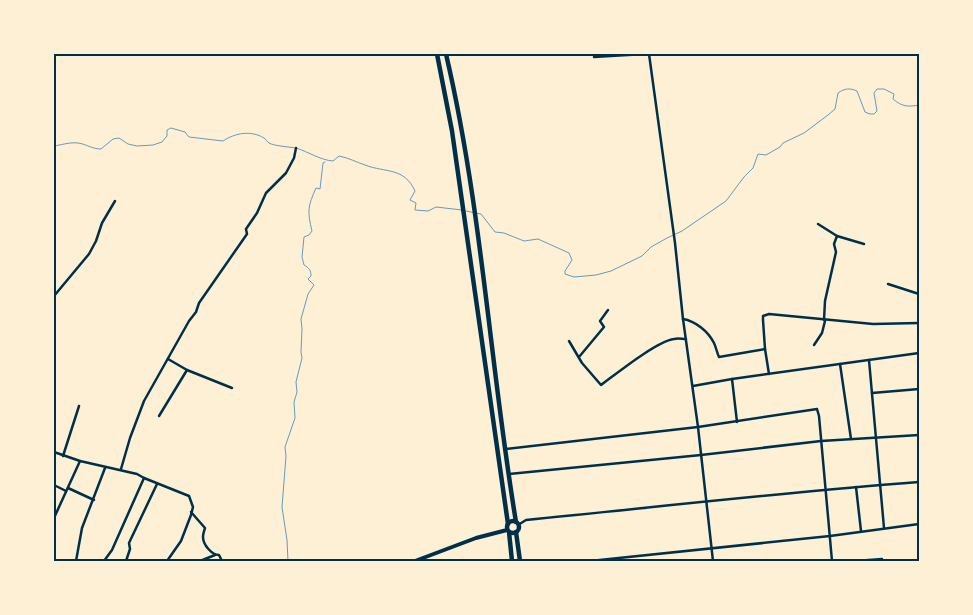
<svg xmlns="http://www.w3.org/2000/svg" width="973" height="615" viewBox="0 0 973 615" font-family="'Titillium Web',sans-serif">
	<rect width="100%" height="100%" fill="#fdf0d5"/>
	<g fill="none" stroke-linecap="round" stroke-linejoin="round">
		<g stroke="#669bbc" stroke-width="1">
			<polyline points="919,79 919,81"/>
			<path d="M 54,146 C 61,145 70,142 78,143 C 86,144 92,149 101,149 L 113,139 L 119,138 L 128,144 L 137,146 L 153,145 L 162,142 L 167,136 L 167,130 L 171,128 L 185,132 L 189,137 L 223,141 C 235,133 251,130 264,138 C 266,139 267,142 269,143 C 274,146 290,147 296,148 C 309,152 320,160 333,161 L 339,156 C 349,158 356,162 365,165 C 386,173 404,167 415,191 L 410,200 L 416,203 L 415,210 L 428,211 L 436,207 L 462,210"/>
			<path d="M 466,211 L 481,214 L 495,232 L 504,233 L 524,241 L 538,239 L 569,253 L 572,260 L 565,271 L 565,274 L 574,277 L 596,275 L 611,271 L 642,256 L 651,247 L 667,238 L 682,231 L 726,201 L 744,177 L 753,168 L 758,154 L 766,155 L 780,147 L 783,143 L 804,133 L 828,115 L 835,109 L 838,93 C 845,88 850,88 857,91 L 865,112 L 870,114 L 874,114 L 877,111 L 874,93 L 877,89 L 884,89 L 894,94 L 893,99 C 902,107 909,107 919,105"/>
			<path d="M 288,561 L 287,540 L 282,507 L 286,456 L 285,447 L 295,418 L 294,402 L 297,392 L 296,382 L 302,358 L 301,352 L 302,329 L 301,319 L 308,294 L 314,285 L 308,279 L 311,276 C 311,270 309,268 304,265 L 302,257 L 304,237 L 309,235 L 312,231 C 307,211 308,206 316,188 L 320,189 L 323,163 L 325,162"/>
		</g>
		<g stroke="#003049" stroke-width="2.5">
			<polyline points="649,54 675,243 683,319 698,427 713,561"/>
			<polyline points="594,57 645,54"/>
			<polyline points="818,224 837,236"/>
			<polyline points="888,284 919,294"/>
			<polyline points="54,296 89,254 96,241 102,223 115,201"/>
			<path d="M 683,319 C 695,321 708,331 714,343 C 716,347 717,353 719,357 L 765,349"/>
			<polyline points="824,320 825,301 836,252 834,244 837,236 864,244"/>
			<path d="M 569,341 L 582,363 L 601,385 C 616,374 657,341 674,339 C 678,338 682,339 686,339"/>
			<polyline points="814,345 822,333 825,321"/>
			<polyline points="579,357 604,327 600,321 608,310"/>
			<polyline points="168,359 187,370 232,388"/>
			<polyline points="869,360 884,528"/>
			<polyline points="840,364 851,439"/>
			<polyline points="769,374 765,349 763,320 763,316 769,314 873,324 919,323"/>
			<polyline points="732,379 737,422"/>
			<polyline points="693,386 732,379 919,353"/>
			<polyline points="872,393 919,389"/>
			<polyline points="159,416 187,370"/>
			<polyline points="505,449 698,427 817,409 819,416 832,561"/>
			<polyline points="54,452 80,461 137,474 144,478 189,496 193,507 191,515 181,541 167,561"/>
			<polyline points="63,456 79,406"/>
			<polyline points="121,469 130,438 144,401 189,321 196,312 199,303 247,234 246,229 257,213 266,193 286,173 294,158 296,148"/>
			<polyline points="509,474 701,455 821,441 919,435"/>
			<polyline points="54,485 66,491"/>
			<polyline points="856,487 861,531"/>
			<polyline points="68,488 94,500"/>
			<path d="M 191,512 L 205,528 C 204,531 203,534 203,537 C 203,545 212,555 219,555 L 222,561"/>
			<polyline points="54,518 80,461"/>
			<path d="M 518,525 L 526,520 C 657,507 788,492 919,482"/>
			<polyline points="76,561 82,528 105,468"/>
			<polyline points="104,561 112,550 144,478"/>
			<polyline points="126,561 130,549 129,543 157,484"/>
			<polyline points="200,561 215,555"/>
			<polyline points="590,561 830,536 919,524"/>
			<polyline points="855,561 882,559"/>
		</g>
		<polyline stroke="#003049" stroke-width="4" points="415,561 476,538 507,530"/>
		<g stroke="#003049" stroke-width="4.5">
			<polyline points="437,54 452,131 508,524"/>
			<path d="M 446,54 C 482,208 490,366 516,522"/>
			<circle cx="513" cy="527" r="6"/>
			<polyline points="509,532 512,561"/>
			<polyline points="516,532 520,561"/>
		</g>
	</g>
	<rect width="973" height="615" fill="none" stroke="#fdf0d5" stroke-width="110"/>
	<rect x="55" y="55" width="863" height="505" fill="none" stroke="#003049" stroke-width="2"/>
</svg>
